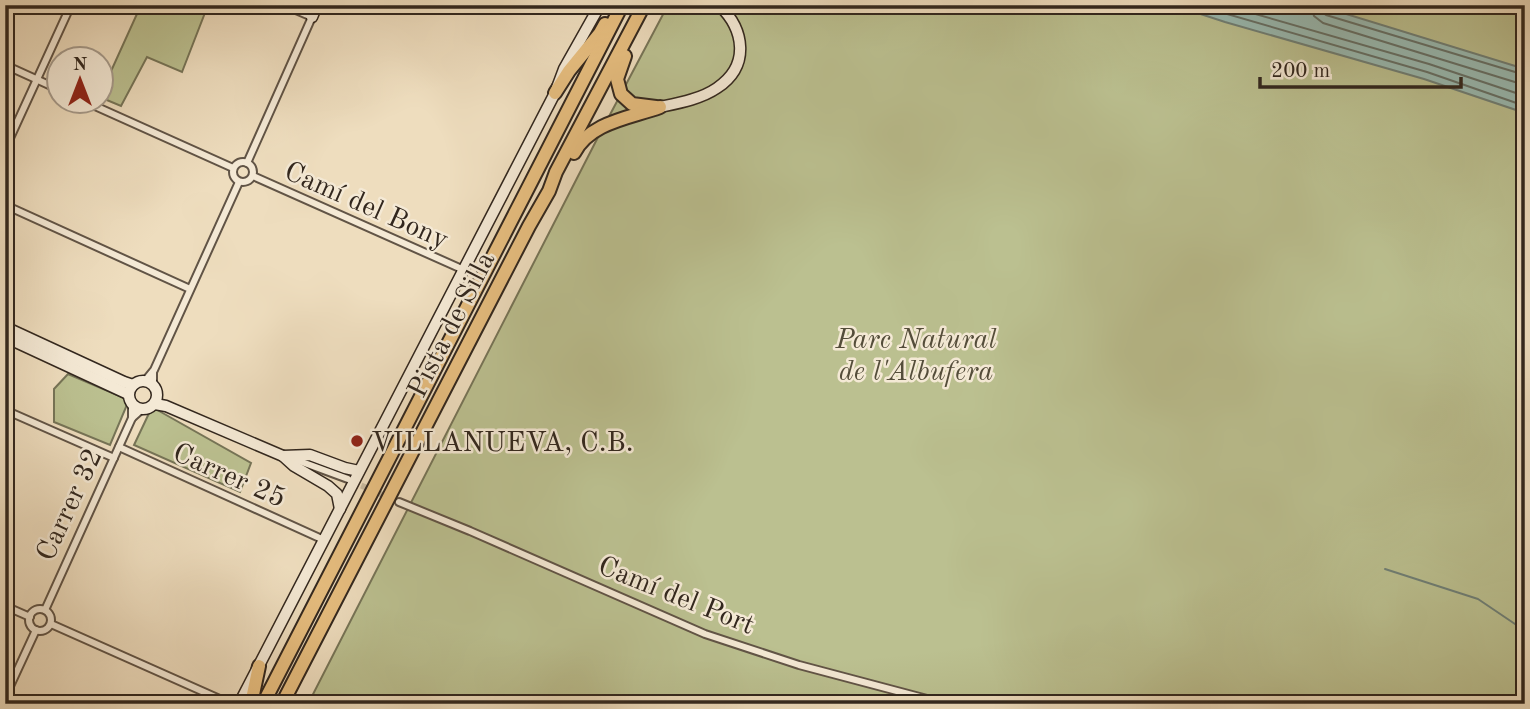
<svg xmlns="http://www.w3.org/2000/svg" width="1530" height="709" viewBox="0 0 1530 709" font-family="'Old Standard TT',serif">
	<rect width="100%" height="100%" fill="#eeddbe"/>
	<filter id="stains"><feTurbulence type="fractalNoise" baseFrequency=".00286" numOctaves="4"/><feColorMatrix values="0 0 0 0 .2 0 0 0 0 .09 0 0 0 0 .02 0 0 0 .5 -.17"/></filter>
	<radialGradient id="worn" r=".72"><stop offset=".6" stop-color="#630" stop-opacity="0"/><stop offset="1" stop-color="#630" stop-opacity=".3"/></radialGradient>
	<g fill="#bbc090" stroke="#767457" stroke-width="2">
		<polygon points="141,5 208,5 182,72 147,57 121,106 102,98 102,91"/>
		<polygon points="668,5 1525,5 1525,704 308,704 595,143"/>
		<polygon points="68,374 129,400 110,445 54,422 54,389"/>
		<polygon points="152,407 251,463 240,492 134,445"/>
	</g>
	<polygon fill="#99bbb3" stroke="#708077" stroke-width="2" points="1173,5 1317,5 1525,69 1525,113 1424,79 1225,22"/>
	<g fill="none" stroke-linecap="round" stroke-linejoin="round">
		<g stroke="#667168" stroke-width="2">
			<polyline points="1196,5 1427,72 1525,106"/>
			<polyline points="1224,5 1429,64 1525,96"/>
			<polyline points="1311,5 1314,16 1323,23 1518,83 1525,84"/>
			<polyline points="1320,5 1321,11 1326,15 1525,75"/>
		</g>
		<polyline stroke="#708077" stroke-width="2" points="1385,569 1478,599 1515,624 1525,628"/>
		<polyline stroke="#c8b99e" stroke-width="6" stroke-dasharray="6 3" stroke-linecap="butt" points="353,482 399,502"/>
		<defs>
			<g id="street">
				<polyline points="5,65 60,90"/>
				<polyline points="86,102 233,168"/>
				<polyline points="5,149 71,5"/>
				<circle cx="243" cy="172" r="10"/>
				<polyline points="247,163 312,17 284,5"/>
				<polyline points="253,176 464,270"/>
				<polyline points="5,205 190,289"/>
				<polyline points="145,381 154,370 239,182"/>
				<polyline points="153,385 153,372"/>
				<polyline points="5,410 114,458"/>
				<polyline points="132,418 132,405"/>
				<polyline points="119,447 324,540"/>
				<polyline points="291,458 348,479"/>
				<polyline points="399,502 470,531 705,634 799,665 946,704"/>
				<polyline points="5,606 30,617"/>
				<circle cx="40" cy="620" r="11"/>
				<polyline points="45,610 132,418 141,410"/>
				<polyline points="51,624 231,704"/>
				<polyline points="5,697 36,630"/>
			</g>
			<g id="secondary">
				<polyline points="312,17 317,5"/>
				<path d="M 660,107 C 679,103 701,99 717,88 C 750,66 745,30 719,5"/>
				<polyline points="5,327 124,382 133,385"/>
				<polyline points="5,337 128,394"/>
				<circle cx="143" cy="395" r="14"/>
				<polyline points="155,404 166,406 283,456 294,466 328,486 337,494 340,509"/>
				<polyline points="283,456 310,455 345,468 359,471"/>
				<polyline points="239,704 555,93 564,69 600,5"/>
			</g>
			<g id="highway">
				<polyline points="625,56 617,79 621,94 632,104 656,107"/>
				<polyline points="555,93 569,71 600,33 605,24"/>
				<path d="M 574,153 C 590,122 630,118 660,107"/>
				<polyline points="251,704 259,666"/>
				<polyline points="263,704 622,5"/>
				<polyline points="282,704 529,226 549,191 556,172 644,5"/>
			</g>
		</defs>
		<use href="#street" stroke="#615446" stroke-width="10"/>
		<use href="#secondary" stroke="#32271e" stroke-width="13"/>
		<use href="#highway" stroke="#32271e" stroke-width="16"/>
		<use href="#street" stroke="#f4e9d5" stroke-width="6"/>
		<use href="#secondary" stroke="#f4e9d5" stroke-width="10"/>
		<use href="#highway" stroke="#e7be7f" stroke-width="12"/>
	</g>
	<circle fill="#8f2418" stroke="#f4e9d5" stroke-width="2.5" cx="357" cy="441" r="7"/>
	<g text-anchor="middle" stroke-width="5" stroke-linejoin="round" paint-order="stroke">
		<g font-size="28" fill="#32271e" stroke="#f4e9d5">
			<text transform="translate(367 204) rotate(24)" y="10">Camí del Bony</text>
			<text transform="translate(450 324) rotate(-63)" y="10">Pista de Silla</text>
			<text transform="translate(230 474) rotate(24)" y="10">Carrer 25</text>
			<text transform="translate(68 504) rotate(-65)" y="10">Carrer 32</text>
			<text transform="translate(677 594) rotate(22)" y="10">Camí del Port</text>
		</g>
		<g font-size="28" font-style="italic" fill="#544d3a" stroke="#f4e9d5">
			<text x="916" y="348">Parc Natural<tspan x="916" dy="32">de l'Albufera</tspan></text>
		</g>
		<g font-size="28" fill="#32271e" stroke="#f4e9d5" text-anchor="start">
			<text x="371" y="451">VILLANUEVA, C.B.</text>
		</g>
	</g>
	<rect width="1530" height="709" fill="none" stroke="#eeddbe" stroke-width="28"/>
	<rect x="7" y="7" width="1516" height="695" fill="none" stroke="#32271e" stroke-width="3.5"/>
	<rect x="14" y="14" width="1502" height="681" fill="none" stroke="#32271e" stroke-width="2"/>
	<g transform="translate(80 80)"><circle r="33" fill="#f4e9d5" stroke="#a69b8c" stroke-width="2"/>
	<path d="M0-5L12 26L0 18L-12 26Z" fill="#8f2418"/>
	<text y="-10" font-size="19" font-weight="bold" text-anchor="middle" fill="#32271e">N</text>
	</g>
	<path d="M1260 77v10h201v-10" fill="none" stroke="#32271e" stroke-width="3.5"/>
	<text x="1271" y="77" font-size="21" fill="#32271e" stroke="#f4e9d5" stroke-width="5" paint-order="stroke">200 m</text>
	<rect width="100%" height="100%" filter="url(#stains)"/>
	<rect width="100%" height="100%" fill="url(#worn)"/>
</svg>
